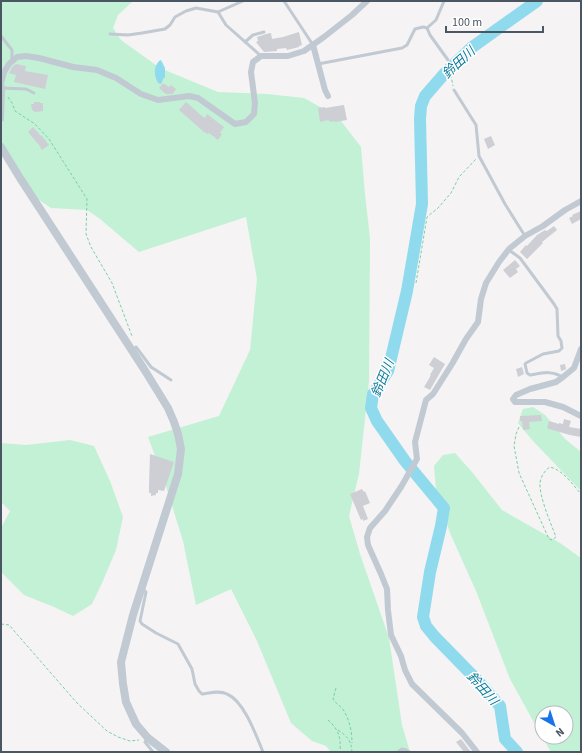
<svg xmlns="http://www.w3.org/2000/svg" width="582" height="753" viewBox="0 0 582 753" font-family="'Source Sans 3','Noto Sans JP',sans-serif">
	<rect width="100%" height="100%" fill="#f5f3f3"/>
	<g fill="#c3f1d5" fill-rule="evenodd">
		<polygon points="1,1 135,1 132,2 118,15 113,28 121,40 160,68 218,92 267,94 304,98 338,117 361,147 365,194 370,238 369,381 359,474 349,516 360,554 389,638 402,725 410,752 331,752 326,746 312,741 291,723 257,641 231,589 196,605 183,541 165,483 148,437 219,416 250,350 257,279 246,217 139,252 100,219 87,210 51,208 24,190 1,146"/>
		<polygon points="533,407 545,415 565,439 581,452 581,491 533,441 518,423 523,409"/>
		<polygon points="70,440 94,446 110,481 123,517 116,550 102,583 92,604 73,616 54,607 24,595 1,572 1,528 10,511 1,502 1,443 26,445"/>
		<path d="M 455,453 L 472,472 L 502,510 L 560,543 L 581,558 L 581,752 L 551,752 L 542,737 L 510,679 L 476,591 L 450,533 L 436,490 L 434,466 L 443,455 ZM 542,713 L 566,713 L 566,737 L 542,737 Z"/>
	</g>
	<path fill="#90daee" d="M 161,60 L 165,68 L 165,77 L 163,79 L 162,82 L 161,84 L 158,83 C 154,75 153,68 159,61 Z"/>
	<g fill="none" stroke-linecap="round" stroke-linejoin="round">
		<polyline stroke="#90daee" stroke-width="12" points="517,752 505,739 500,706 478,681 435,637 426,626 423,617 430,572 441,526 444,508 405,461 377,421 371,408 373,394 388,371 407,291 422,204 420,119 421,106 425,96 445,73 471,48 537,1"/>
	</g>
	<g fill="#cdcfd5">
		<polygon points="299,32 302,45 299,46 299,47 287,50 286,48 277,49 277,51 264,52 256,42 258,41 257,37 266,34 271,33 272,39 283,37"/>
		<polygon points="16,64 26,66 25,71 48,75 45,89 14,82 16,75 9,73 12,67"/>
		<polygon points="163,83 169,87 171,85 176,89 173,94 166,94 159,88"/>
		<polygon points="34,102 40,102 40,103 43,103 43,111 35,112 32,110 31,104 34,104"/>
		<polygon points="186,102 202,116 205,118 207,114 224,127 220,133 222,134 218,140 209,133 208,134 204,132 179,110"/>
		<polygon points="344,105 347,120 335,122 335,121 331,122 328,120 320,122 318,108 325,107 325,108"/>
		<polygon points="33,127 41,136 42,136 49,145 42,150 38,143 38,144 28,132"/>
		<polygon points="491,136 495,145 488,149 484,139"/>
		<polygon points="581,211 581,219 572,224 569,218 573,216 572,215"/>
		<polygon points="554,226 557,230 542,242 543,243 527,259 520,252 526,245 527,246 537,235 545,230 547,231"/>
		<polygon points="515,260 520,266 516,269 518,272 510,278 503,270"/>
		<polygon points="434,357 445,364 430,390 424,387 430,377 430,376 431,375 430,375 434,368 429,365"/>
		<polygon points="565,364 566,369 564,370 561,371 560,365"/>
		<polygon points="522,367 524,374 518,377 516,369"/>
		<polygon points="541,415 542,421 529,422 530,429 523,430 522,421 520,421 520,416"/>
		<polygon points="564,419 571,421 569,427 581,429 581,437 570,435 549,429 547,428 549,421 559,424 559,423 563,424"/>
		<polygon points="150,454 174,462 164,491 158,490 158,493 156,493 156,495 151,496 151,493 149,493 149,486"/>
		<polygon points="362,489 364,492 365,491 370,503 363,506 368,519 363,521 363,519 361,520 350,494"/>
		<polygon points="461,739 471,752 464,752 456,742"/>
	</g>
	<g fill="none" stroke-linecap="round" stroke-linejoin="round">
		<g stroke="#7ad0a6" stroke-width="1" stroke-dasharray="3 2" stroke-linecap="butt">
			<polyline points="449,65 453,86"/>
			<polyline points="8,97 12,103 15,111 35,124 49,139 87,199 86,234 91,247 112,283 132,336"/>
			<polyline points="416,283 427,217 438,208 451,193 459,177 476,159"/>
			<path d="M 519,427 L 516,434 L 514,446 L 519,473 L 549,539 L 552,540 L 556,537 C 551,524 539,496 540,483 C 541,476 545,470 550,467 C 563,470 573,485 581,494"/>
			<polyline points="1,624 9,625 77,703 107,731 118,737 130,741 139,740"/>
			<path d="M 336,688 L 333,699 C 336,704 341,706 344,711 C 350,721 352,733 352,743"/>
			<path d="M 328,720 C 339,730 341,737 340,752"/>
			<path d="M 338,730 C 348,737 351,740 352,752"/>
		</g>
		<g stroke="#c1cad2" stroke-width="3">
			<polyline points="284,1 313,45"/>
			<polyline points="444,1 436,20 427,28 430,35 448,60"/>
			<polyline points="218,12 226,25 261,56"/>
			<polyline points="110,34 128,35 142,33 165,29 170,25 175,17 186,11 196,8 218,12 243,1"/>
			<polyline points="1,36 12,50 12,61"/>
			<polyline points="245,42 253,35 264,32"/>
			<polyline points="318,64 402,48 407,45 415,29 423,27 427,28"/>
			<polyline points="2,88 26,89 34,93"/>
			<polyline points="454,90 476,125 479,156 505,204 525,236"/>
			<path d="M 509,250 L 520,258 L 554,304 L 557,309 L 558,336 L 561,341 L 562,348 L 559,351 L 543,354 L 526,363 L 525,364 L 527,373 L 530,375 C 542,373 551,370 563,377"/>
			<polyline points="133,350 136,347 151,367 171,380"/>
			<path d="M 143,589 L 146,592 L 140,621 L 142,624 L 156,633 L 178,644 L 192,669 L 195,684 L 199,691 L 202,694 C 210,693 220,690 227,694 C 244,701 256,735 263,752"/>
			<polyline points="148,738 145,742 153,752"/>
			<polyline points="398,752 402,749 406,750 409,752"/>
		</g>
		<g stroke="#c1cad2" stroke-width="6">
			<polyline points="313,45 325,90 328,96"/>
			<polyline points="1,119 2,88 1,84 4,72 9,64 17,57 26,56 39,58 73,67 97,70 116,78 141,94 158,100 189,96 198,98 235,124 246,122 254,114 255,103 251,72 253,62 261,56 288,56 304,51 324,37 352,15 367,1"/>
			<polyline points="581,349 574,368 563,377 556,382 530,389 516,395 513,399 515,402 545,402 563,407 581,416"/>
			<polyline points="477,752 462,733 412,684 405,670 401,656 391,635 388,610 387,589 381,574 368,545 367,537 370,528 385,511 401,487 417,459 415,442 426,400 433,394 452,364 466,339 478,322 481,299 486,283 499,262 509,249 525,236 543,226 565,210 581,201"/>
		</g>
		<polyline stroke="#c1cad2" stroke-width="8" points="1,147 20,178 144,369 168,408 174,422 178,434 181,449 178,474 133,615 121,662 123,684 126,702 136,724 148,738 166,752"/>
	</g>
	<g text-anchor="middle" stroke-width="3" stroke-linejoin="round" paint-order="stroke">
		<g font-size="13" font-style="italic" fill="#0c7c9b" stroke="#fff">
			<text transform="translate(458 62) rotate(-43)" y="5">鈴田川</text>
			<text transform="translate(382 378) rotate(-68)" y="5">鈴田川</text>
			<text transform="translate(483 688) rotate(48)" y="5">鈴田川</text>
		</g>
	</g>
	<rect width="582" height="753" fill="none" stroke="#4a5661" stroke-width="4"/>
	<g transform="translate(554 725) rotate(141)"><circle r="19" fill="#ffffff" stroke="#b7bbc0"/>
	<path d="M0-3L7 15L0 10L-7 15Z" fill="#1a73e8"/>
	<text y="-6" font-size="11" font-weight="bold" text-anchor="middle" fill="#4a5661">N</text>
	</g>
	<path d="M446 26v6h97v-6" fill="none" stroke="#4a5661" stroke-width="2"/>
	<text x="452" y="26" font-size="12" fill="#4a5661" stroke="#ffffff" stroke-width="3" paint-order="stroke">100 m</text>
</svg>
